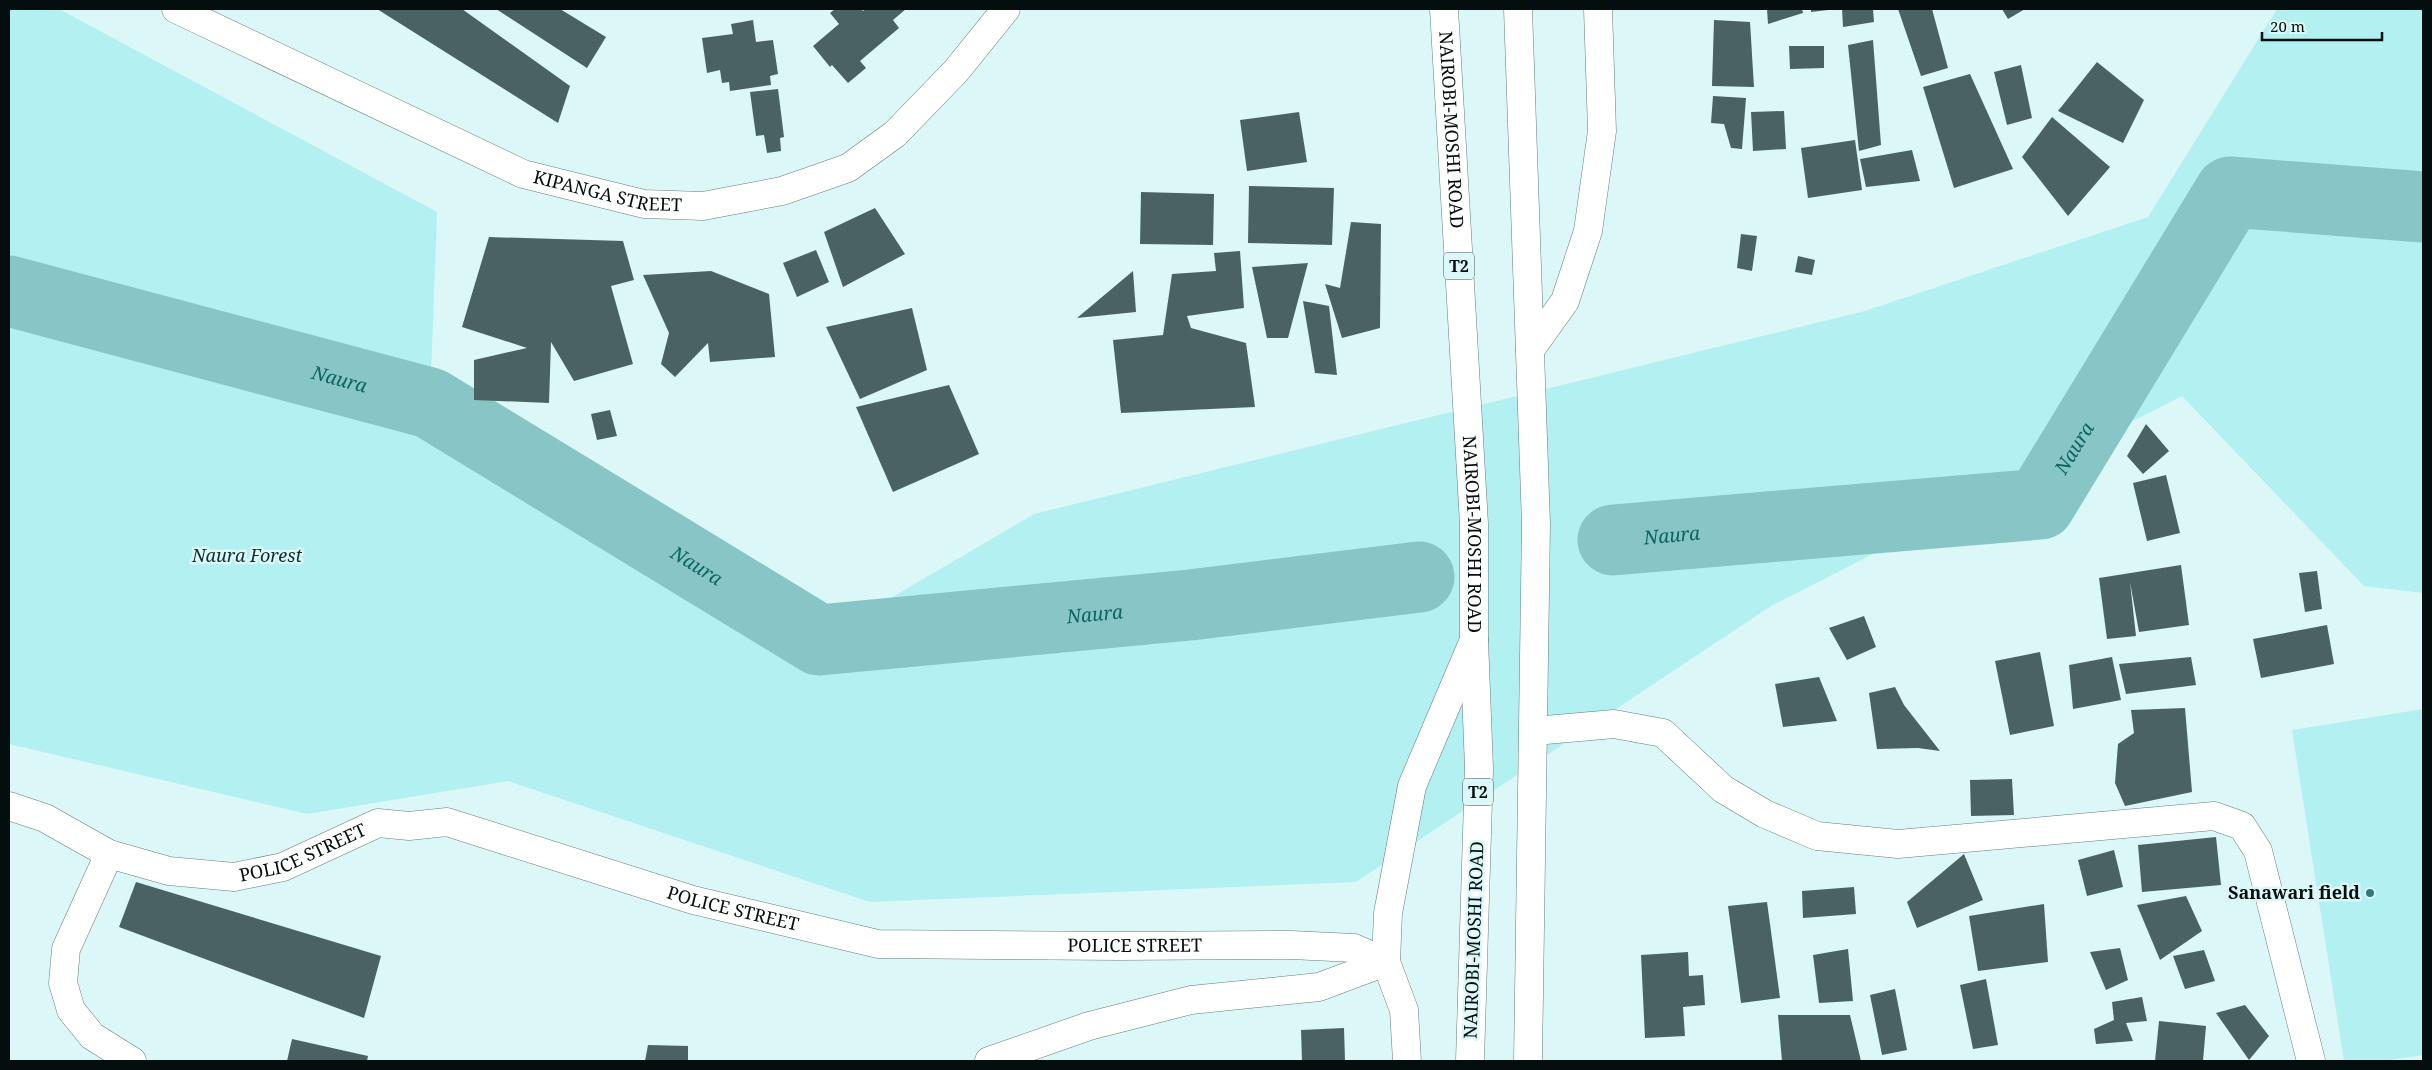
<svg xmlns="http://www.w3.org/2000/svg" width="2432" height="1070" viewBox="0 0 2432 1070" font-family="'Noto Serif',serif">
	<rect width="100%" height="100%" fill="#dcf7f7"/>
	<g fill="#b3f0f1">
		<polygon points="9,9 59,9 437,212 430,403 819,640 1034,514 1865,311 2148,217 2277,9 2423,9 2423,593 2364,586 2182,396 1771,606 1356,882 870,902 508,781 307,814 9,744"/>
		<polygon points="2423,709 2423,1055 2386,1061 2344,1061 2292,730"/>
	</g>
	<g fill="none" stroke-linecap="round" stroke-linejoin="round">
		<g stroke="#88c5c6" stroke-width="71">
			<path id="s1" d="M 9,291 L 430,403 L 819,640 L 1190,605 L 1419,577"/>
			<path id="s2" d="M 1613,540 L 2040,504 L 2230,192 L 2423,207"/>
		</g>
	</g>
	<g fill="#4b6262">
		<polygon points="377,9 462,9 570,86 558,123"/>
		<polygon points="496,9 560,9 606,37 587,68"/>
		<polygon points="835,9 861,9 863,11 865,9 906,9 893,20 899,28 860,61 866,68 848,83 832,65 830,67 813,46 839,24 830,13"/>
		<polygon points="1767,9 1802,9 1803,13 1768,24"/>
		<polygon points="1811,9 1828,9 1828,10 1811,12"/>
		<polygon points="1842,9 1873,9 1874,22 1843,27"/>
		<polygon points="1898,9 1932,9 1948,68 1921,76"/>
		<polygon points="2002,9 2025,9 2008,19"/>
		<polygon points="753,20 756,42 773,40 778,74 770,76 771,85 730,91 729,82 722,83 720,70 707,73 702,38 733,34 731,24"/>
		<polygon points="1714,20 1750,22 1754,87 1712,86"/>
		<polygon points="1873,40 1881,145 1859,151 1848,45"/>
		<polygon points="1789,46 1824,46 1824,68 1790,69"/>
		<polygon points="2097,62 2144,100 2123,143 2058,111"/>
		<polygon points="2021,65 2032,118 2007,125 1994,72"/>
		<polygon points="1970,74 2013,169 1954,188 1923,87"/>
		<polygon points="778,89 784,137 780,138 781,151 767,153 764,135 756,136 750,92"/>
		<polygon points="1713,96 1746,98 1742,149 1731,148 1724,124 1711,123"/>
		<polygon points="1784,111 1786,149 1753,151 1751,112"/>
		<polygon points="1299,112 1307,162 1247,171 1240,120"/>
		<polygon points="2052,117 2110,167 2068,216 2022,157"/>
		<polygon points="1855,140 1862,190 1808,198 1801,148"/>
		<polygon points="1912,150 1920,181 1866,187 1860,159"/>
		<polygon points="1249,186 1334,188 1332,245 1248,243"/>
		<polygon points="1141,192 1214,194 1213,245 1140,244"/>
		<polygon points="875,208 905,254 843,287 824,232"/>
		<polygon points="1351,222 1381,224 1380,328 1342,338 1325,284 1340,288"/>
		<polygon points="1741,234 1757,236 1752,271 1737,268"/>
		<polygon points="489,237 623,241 634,280 611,286 633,364 574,381 551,342 549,403 474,400 474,360 527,348 462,327"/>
		<polygon points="816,250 829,282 797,297 783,263"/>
		<polygon points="1240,251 1244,308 1187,316 1191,328 1246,343 1255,407 1121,413 1113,340 1163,335 1172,274 1216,271 1214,253"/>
		<polygon points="1798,256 1815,260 1812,275 1795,272"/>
		<polygon points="1308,263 1288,338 1267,338 1252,267"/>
		<polygon points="711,271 769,294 775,357 710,362 708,343 675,377 661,364 669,333 643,275"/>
		<polygon points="1133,271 1136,312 1077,318"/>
		<polygon points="1303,301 1329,306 1337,375 1315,373"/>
		<polygon points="912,308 927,370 860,399 826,327"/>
		<polygon points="949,385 979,454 893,492 856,407"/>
		<polygon points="610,410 617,436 597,440 591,414"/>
		<polygon points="2146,424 2169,451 2143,474 2127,456"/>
		<polygon points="2166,475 2180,533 2147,541 2133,483"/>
		<polygon points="2181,565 2189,625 2139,632 2130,582 2136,636 2107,639 2099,578"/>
		<polygon points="2317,571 2322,609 2305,612 2299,573"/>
		<polygon points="1864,616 1876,647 1847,660 1829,628"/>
		<polygon points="2327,625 2334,664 2261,678 2253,639"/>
		<polygon points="2040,652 2054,726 2010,735 1995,661"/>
		<polygon points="2112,657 2121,700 2073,709 2069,665"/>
		<polygon points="2191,657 2196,685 2126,694 2119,664"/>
		<polygon points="1819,677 1837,721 1783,727 1775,684"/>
		<polygon points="1895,687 1904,705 1940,751 1918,748 1877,749 1869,693"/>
		<polygon points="2185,708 2192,792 2125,806 2115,783 2118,744 2134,733 2131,710"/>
		<polygon points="2012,779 2014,815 1971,816 1970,780"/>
		<polygon points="2216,837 2221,885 2142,892 2138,845"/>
		<polygon points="2114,850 2123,887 2087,896 2078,860"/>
		<polygon points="1964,854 1983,900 1917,928 1907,902"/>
		<polygon points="136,882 381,956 364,1018 119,927"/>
		<polygon points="1854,887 1856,914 1803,918 1802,891"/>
		<polygon points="2186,896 2202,931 2160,960 2137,905"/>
		<polygon points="1767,902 1780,998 1741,1003 1728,906"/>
		<polygon points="2044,904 2048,962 1978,971 1969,916"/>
		<polygon points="2120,948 2128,980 2106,990 2090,952"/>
		<polygon points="1848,949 1853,1001 1819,1003 1813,955"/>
		<polygon points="2204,950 2215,981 2185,989 2173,956"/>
		<polygon points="1688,952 1689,976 1703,975 1705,1005 1683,1007 1685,1036 1645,1038 1641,955"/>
		<polygon points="1986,979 1998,1045 1973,1049 1960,985"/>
		<polygon points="1895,989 1907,1050 1882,1055 1870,995"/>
		<polygon points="2142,997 2147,1021 2126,1023 2133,1041 2096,1044 2094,1029 2114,1020 2112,1002"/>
		<polygon points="2245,1005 2269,1036 2249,1060 2216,1013"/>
		<polygon points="1778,1015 1850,1015 1861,1061 1782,1061"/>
		<polygon points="2159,1021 2206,1026 2203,1061 2155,1061"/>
		<polygon points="1344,1028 1345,1061 1302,1061 1301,1030"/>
		<polygon points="292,1039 368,1056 367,1061 287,1061"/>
		<polygon points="648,1045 688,1046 688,1061 645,1061"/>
	</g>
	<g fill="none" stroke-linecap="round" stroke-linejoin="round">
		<defs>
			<g id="minor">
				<path id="s3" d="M 176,9 L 523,174 L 644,204 L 703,206 L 782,191 L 848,168 L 895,134 L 956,71 L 1006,9"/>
				<polyline points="1530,350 1565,301 1588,231 1602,131 1598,9"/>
				<polyline points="1534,731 1614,724 1663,733 1723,789 1765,814 1817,836 1898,844 2214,816 2242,826 2258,851 2311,1061"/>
				<path id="s4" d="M 9,806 L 45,818 L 109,854 L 169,871 L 234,877 L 283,867 L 378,823 L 409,826 L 447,822 L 693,900 L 878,944 L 1119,946 L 1291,945 L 1354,948 L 1386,962 L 1404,1010 L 1407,1061"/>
				<polyline points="109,854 66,949 63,983 71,1010 92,1036 132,1061"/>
				<polyline points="989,1061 1089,1026 1191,1000 1319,987 1386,962 1388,913 1412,786 1474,640"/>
			</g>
			<g id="highway">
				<path id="s5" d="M 1444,9 L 1474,524 L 1474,640 L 1479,768 L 1470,1061"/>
				<polyline points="1518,9 1536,524 1528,1061"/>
			</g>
		</defs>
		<use href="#minor" stroke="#657d7e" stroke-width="29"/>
		<use href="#highway" stroke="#657d7e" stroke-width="29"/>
		<use href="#minor" stroke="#fff" stroke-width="28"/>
		<use href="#highway" stroke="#fff" stroke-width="28"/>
	</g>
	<circle fill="#2f797a" stroke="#dcf7f7" stroke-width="2" cx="2370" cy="893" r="5"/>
	<g text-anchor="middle" stroke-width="5" stroke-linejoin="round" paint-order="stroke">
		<g fill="#dcf7f7" stroke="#465454" stroke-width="1">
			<rect x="1444" y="252.5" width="30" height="27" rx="4"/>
			<rect x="1463" y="778.5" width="30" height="27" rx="4"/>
		</g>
		<g font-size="16" font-weight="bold" fill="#050e0e">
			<text x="1459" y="272">T2</text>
			<text x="1478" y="798">T2</text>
		</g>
		<g font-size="18" fill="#050e0e" stroke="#dcf7f7">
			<text dy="6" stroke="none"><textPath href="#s5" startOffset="121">NAIROBI-MOSHI ROAD</textPath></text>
			<text dy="6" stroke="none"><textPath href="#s3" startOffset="471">KIPANGA STREET</textPath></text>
			<text dy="6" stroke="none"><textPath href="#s5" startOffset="526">NAIROBI-MOSHI ROAD</textPath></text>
			<text dy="6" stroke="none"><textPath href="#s4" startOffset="312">POLICE STREET</textPath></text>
			<text dy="6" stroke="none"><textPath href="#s4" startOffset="762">POLICE STREET</textPath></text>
			<text transform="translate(1474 940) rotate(-88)" y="6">NAIROBI-MOSHI ROAD</text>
			<text dy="6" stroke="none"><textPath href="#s4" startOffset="1168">POLICE STREET</textPath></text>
		</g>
		<g font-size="18" font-style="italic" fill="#102f30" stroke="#dcf7f7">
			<text x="247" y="562">Naura Forest</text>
		</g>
		<g font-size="18" font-weight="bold" fill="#050e0e" stroke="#dcf7f7" text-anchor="end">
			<text x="2360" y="899">Sanawari field</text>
		</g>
		<g font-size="19" font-style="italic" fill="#0e6465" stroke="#dcf7f7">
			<text dy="7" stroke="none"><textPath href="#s1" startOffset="342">Naura</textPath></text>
			<text dy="7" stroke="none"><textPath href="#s2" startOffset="494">Naura</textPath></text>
			<text dy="7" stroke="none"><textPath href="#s2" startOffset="59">Naura</textPath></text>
			<text dy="7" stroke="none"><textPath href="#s1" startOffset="748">Naura</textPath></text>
			<text dy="7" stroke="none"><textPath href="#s1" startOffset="1168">Naura</textPath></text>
		</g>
	</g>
	<rect width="2432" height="1070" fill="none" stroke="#050e0e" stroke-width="20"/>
	<path d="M2262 32v8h120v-8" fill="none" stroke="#050e0e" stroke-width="2.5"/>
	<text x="2270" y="32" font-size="15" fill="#050e0e" stroke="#dcf7f7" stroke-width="4" paint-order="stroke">20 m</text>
</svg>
